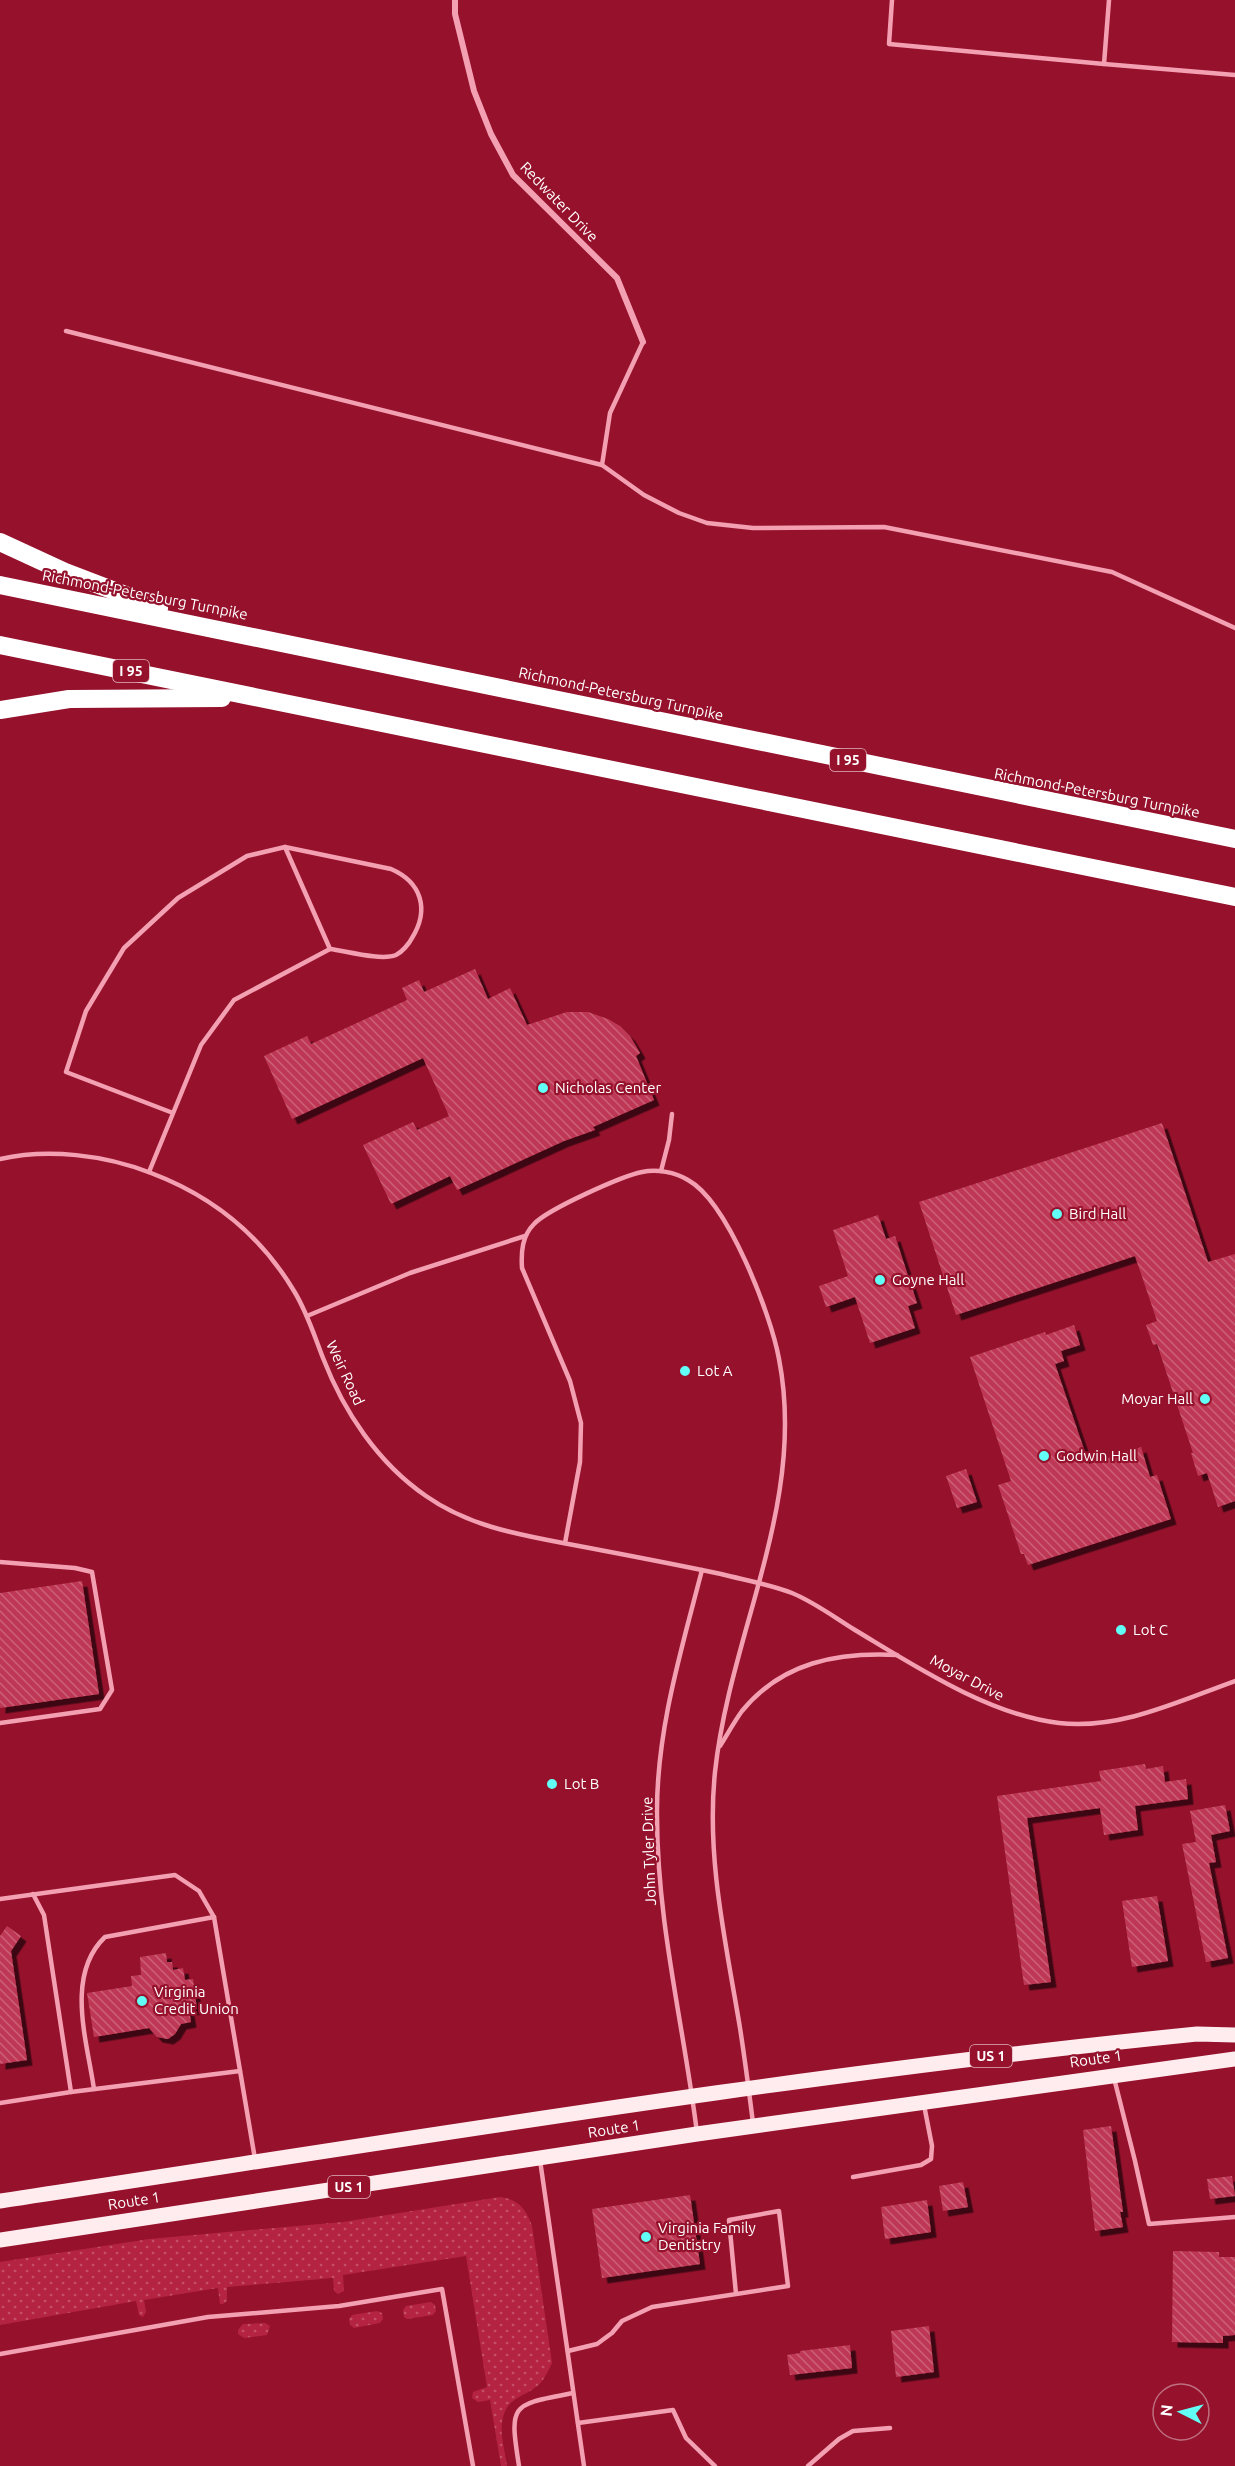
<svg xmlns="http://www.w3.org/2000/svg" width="1235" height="2466" viewBox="0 0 1235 2466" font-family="Ubuntu,sans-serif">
	<defs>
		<pattern id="grass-dots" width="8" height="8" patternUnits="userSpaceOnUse" patternTransform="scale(1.5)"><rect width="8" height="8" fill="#b52342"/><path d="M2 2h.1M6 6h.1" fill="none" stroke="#c44f68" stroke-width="1.8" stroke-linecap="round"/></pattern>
		<pattern id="building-back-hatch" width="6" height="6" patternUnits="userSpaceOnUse" patternTransform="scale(1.5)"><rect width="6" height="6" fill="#be3955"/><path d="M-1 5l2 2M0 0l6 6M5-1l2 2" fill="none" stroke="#cb6177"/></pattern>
		<filter id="shadow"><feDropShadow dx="5.5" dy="5.5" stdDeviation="0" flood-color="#0009"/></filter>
	</defs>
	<rect width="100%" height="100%" fill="#95112c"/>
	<g fill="url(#grass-dots)">
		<path d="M 500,2197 C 518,2199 526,2209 532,2226 L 552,2363 C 547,2373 544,2381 536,2387 C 525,2396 509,2398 504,2414 C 498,2430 505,2450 507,2466 L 501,2466 L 490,2400 L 478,2402 L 472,2398 L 473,2392 L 487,2387 L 466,2256 L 343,2275 L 344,2291 L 338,2294 L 334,2291 L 333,2278 L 227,2287 L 227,2301 L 223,2304 L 220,2304 L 218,2288 L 144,2300 L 146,2312 L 143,2317 L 139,2315 L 136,2301 L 0,2325 L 0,2262 L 149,2239 L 343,2222 Z"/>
		<polygon points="431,2302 435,2305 436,2311 433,2315 407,2319 404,2317 403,2310 406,2306"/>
		<polygon points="377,2311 382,2313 383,2319 380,2323 354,2328 350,2325 349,2319 352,2315"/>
		<polygon points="265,2323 270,2326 267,2335 244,2338 238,2334 238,2330 243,2324"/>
	</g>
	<g fill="url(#building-back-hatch)" filter="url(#shadow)">
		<polygon points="475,969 488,999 510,988 527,1025 567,1012 588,1012 608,1019 620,1026 630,1036 640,1053 636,1056 654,1100 593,1127 595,1130 564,1141 457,1190 450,1176 391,1204 363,1145 413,1122 417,1130 449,1116 423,1058 292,1119 264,1056 307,1036 311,1044 407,1000 402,988 419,980 424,992"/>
		<polygon points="1162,1123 1208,1262 1235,1254 1235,1501 1218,1507 1207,1473 1198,1476 1191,1453 1193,1453 1157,1344 1153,1345 1146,1325 1157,1321 1135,1256 956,1315 919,1202"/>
		<polygon points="878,1215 886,1239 895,1236 917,1303 908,1306 915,1328 870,1343 855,1297 826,1307 819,1286 848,1276 833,1230"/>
		<polygon points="1074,1325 1080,1345 1061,1351 1064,1361 1055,1364 1089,1464 1141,1447 1150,1477 1157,1475 1171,1519 1028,1565 1024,1554 1021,1554 998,1485 1011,1481 970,1357 1045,1332 1046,1335"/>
		<polygon points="966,1469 977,1502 957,1508 946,1476"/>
		<polygon points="82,1581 99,1694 0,1708 0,1593"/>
		<polygon points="1145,1764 1146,1769 1163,1766 1165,1782 1186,1779 1188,1799 1135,1806 1138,1830 1104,1835 1100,1808 1027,1818 1051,1982 1024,1985 997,1796 1101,1781 1099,1771"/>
		<polygon points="1225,1805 1230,1831 1211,1835 1216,1862 1209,1863 1228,1958 1206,1962 1182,1844 1196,1842 1190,1811"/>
		<polygon points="1157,1896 1168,1961 1132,1967 1122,1901"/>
		<polygon points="7,1926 21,1936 11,1951 27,2060 0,2064 0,1936"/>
		<polygon points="166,1953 167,1962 172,1962 173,1970 183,1968 185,1980 193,1979 197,2009 189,2010 191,2022 181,2024 175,2034 168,2039 157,2037 149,2028 94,2037 87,1993 132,1986 131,1976 141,1975 140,1957"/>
		<polygon points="1111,2126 1123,2212 1120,2212 1123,2227 1095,2231 1083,2130"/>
		<polygon points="1232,2176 1235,2196 1210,2199 1207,2179"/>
		<polygon points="963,2182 968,2207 943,2211 939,2186"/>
		<polygon points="690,2195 700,2264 602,2278 592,2209"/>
		<polygon points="927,2200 931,2232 885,2239 881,2207"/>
		<polygon points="1173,2251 1219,2252 1219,2257 1235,2257 1235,2335 1223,2336 1223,2343 1172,2342"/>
		<polygon points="929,2326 934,2372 896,2377 891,2331"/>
		<polygon points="850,2345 852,2368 790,2375 787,2355 800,2353 800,2351"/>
	</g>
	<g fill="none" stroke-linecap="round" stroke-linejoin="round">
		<g stroke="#f3a0b2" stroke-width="4.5">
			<polyline points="892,0 889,44 1104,64 1109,0"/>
			<polyline points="1104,64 1235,75"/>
			<polyline points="66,331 602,465"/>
			<polyline points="643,342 610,413 602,465 644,495 679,513 707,523 753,528 884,527 1112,572 1235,628"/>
			<path d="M 285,847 L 391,869 C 421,882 430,909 412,938 C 409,944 402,952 396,955 C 381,961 346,951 330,949"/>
			<path d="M 0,1159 C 48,1148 105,1155 151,1173 C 212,1196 260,1234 294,1291 C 307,1312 314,1335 323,1358 C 344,1412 378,1463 426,1496 C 467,1525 515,1534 563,1543 C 616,1553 669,1563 721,1574 C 744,1580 769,1584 792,1593 C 814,1602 834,1617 855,1630 C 915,1666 989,1715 1059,1723 C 1120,1730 1179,1701 1235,1681"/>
			<polyline points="661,1171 669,1140 672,1114"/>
			<polyline points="149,1172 201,1045 234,1000 330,949 285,847 247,856 178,898 124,948 86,1011 66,1072 173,1113"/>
			<polyline points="307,1316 410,1273 525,1236"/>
			<path d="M 565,1543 L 580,1462 L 581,1423 L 570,1381 L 522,1268 C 521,1252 522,1236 534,1224 C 548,1209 622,1176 642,1172 C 657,1169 675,1172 688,1180 C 728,1202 771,1315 779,1359 C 807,1503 730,1632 715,1772 C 706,1858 726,1943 740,2028 C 745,2060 749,2091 753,2123"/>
			<polyline points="0,1562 75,1568 92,1572 112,1690 100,1709 0,1723"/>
			<path d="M 720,1746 C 727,1735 734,1722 742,1711 C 782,1662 838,1652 897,1655"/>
			<polyline points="33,1894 44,1915 71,2092 240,2071"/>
			<polyline points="0,1899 175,1875 199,1891 214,1917 255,2159"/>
			<polyline points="1114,2078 1135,2161 1149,2224 1235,2217"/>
			<path d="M 94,2089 C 87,2041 65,1975 105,1937 L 214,1917"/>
			<polyline points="0,2103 71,2092"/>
			<path d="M 697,2133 C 684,2027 657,1923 657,1816 C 656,1732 681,1651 702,1570"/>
			<polyline points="540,2160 584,2466"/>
			<polyline points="853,2177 921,2165 931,2159 932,2146 924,2105"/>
			<polyline points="568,2351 597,2344 612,2333 622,2321 652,2307 788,2286 779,2211 729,2220 736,2294"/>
			<polyline points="0,2354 208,2317 339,2306 442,2289 473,2466"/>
			<polyline points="578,2423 673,2410 686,2438 715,2466"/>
			<path d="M 519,2466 C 509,2403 511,2405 573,2393"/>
			<polyline points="808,2466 839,2439 853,2431 890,2428"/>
		</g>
		<polyline stroke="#f3a0b2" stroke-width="6" points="455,0 455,14 474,91 491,134 513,175 617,278 643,342"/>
		<g stroke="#ffecef" stroke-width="15">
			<path d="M 0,2201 C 398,2141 796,2074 1197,2034 L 1235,2035"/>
			<polyline points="0,2240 697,2134 1235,2059"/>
		</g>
		<g stroke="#fff" stroke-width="18">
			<polyline points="0,542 65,572 159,608"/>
			<path d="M 0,585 C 412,667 823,758 1235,839"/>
			<polyline points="0,645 1235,897"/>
			<polyline points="0,710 69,699 222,698"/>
		</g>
	</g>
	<g fill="#62fff6" stroke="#95112c" stroke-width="2">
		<circle cx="543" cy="1088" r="6"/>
		<circle cx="1057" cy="1214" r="6"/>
		<circle cx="880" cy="1280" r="6"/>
		<circle cx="685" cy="1371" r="6"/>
		<circle cx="1205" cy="1399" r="6"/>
		<circle cx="1044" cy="1456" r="6"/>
		<circle cx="1121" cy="1630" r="6"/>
		<circle cx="552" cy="1784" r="6"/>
		<circle cx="142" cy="2001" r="6"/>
		<circle cx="646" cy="2237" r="6"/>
	</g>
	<g text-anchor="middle" stroke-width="4.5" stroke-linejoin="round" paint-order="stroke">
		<g fill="#95112c" stroke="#dfb8c0" stroke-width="1.5">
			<rect x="113" y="660" width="36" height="22" rx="4.5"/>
			<rect x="830" y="749" width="36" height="22" rx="4.5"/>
			<rect x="970" y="2045" width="42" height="22" rx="4.5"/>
			<rect x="328" y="2176" width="42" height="22" rx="4.5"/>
		</g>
		<g font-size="14" font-weight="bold" fill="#fff">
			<text x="131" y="676">I 95</text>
			<text x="848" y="765">I 95</text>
			<text x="991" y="2061">US 1</text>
			<text x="349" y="2192">US 1</text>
		</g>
		<g font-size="15" fill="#fff" stroke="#95112c">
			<text transform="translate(559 202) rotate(46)" y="5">Redwater Drive</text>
			<text transform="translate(145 595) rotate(11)" y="5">Richmond-Petersburg Turnpike</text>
			<text transform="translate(621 694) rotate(12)" y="5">Richmond-Petersburg Turnpike</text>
			<text transform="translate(1097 793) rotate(11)" y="5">Richmond-Petersburg Turnpike</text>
			<text transform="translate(345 1373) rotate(65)" y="5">Weir Road</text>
			<text transform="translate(967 1678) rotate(28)" y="5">Moyar Drive</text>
			<text transform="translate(649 1851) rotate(-92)" y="5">John Tyler Drive</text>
			<text transform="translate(1096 2059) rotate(-8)" y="5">Route 1</text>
			<text transform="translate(614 2129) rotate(-9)" y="5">Route 1</text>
			<text transform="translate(134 2201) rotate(-9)" y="5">Route 1</text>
		</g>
		<g font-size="15" fill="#fff" stroke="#95112c" text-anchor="start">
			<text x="555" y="1093">Nicholas Center</text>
			<text x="1069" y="1219">Bird Hall</text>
			<text x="892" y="1285">Goyne Hall</text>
			<text x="697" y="1376">Lot A</text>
			<text x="1193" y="1404" text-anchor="end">Moyar Hall</text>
			<text x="1056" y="1461">Godwin Hall</text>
			<text x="1133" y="1635">Lot C</text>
			<text x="564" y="1789">Lot B</text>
			<text x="154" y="1997">Virginia<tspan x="154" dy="17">Credit Union</tspan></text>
			<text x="658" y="2233">Virginia Family<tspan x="658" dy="17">Dentistry</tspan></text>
		</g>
	</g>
	<g transform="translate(1181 2412) rotate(276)"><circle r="28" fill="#95112c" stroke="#bf7080" stroke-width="1.5"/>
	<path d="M0-4.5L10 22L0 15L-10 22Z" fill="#62fff6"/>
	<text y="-9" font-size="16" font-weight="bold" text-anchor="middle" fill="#ffffff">N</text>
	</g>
</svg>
